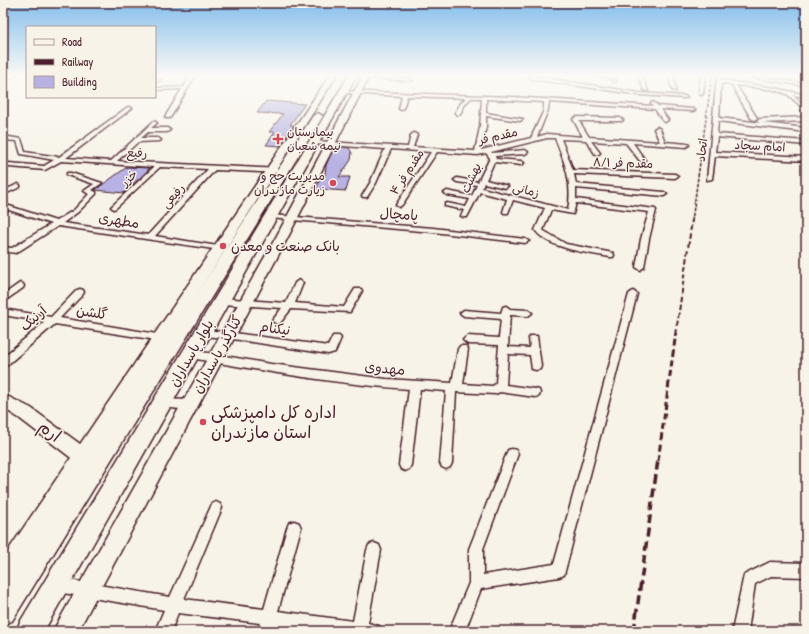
<svg xmlns="http://www.w3.org/2000/svg" width="809" height="634" viewBox="0 0 809 634" font-family="'Patrick Hand','Playpen Sans Arabic',sans-serif">
	<rect width="100%" height="100%" fill="#f7f3e8"/>
	<filter id="ink" filterUnits="userSpaceOnUse"><feTurbulence type="fractalNoise" baseFrequency=".025" numOctaves="2"/><feDisplacementMap in="SourceGraphic" scale="8" xChannelSelector="R" yChannelSelector="G"/><feConvolveMatrix kernelMatrix="1 2 1 2 8 2 1 2 1" color-interpolation-filters="sRGB"/></filter>
	<g filter="url(#ink)">
		<g fill="#b7b2e3" stroke="#4a1f2b">
			<polygon points="266,101 305,104 290,125 294,125 280,146 266,145 275,132 269,132 283,114 257,113"/>
			<polygon points="340,147 349,148 352,153 351,160 339,177 350,177 346,191 316,189 321,176 325,176 326,165 333,150"/>
			<polygon points="127,167 150,168 124,193 95,190"/>
		</g>
		<g fill="none" stroke-linecap="round" stroke-linejoin="round">
			<defs>
				<g id="street">
					<polygon points="197,75 194,78 170,118 166,118 165,117 182,89 155,90 155,88 184,87 190,76"/>
					<polygon points="364,75 411,79 413,80 411,81 351,76"/>
					<polygon points="527,75 640,93 685,96 687,97 685,98 640,95 532,79"/>
					<polygon points="591,75 613,76 615,77 616,81 614,82 611,78"/>
					<polygon points="638,75 642,75 648,91 644,90"/>
					<polygon points="669,75 673,75 676,91 672,90"/>
					<polygon points="701,75 705,75 703,94 701,95 699,94"/>
					<polygon points="717,75 721,75 721,80 775,88 806,95 806,97 793,95 803,105 801,106 787,94 775,90 736,85 757,118 754,120 751,118 731,84 721,83 719,118 806,128 806,132 718,121 717,134 806,141 806,145 717,137 715,152 806,157 806,161 715,156 712,179 707,180"/>
					<polygon points="737,75 751,75 806,84 806,86"/>
					<polygon points="157,79 161,80 155,83 155,80"/>
					<path d="M 341,91 L 512,97 L 653,106 L 651,103 L 653,102 L 658,106 L 693,109 L 695,110 L 693,111 L 660,109 L 668,120 L 665,122 L 663,121 L 655,109 L 549,102 L 548,110 L 537,137 L 547,134 L 583,137 L 573,119 L 576,117 L 620,118 L 623,120 L 622,121 L 579,121 L 589,137 L 660,142 L 654,129 L 657,127 L 660,129 L 665,142 L 688,144 L 689,145 L 686,147 L 633,143 L 645,160 L 642,162 L 640,161 L 626,143 L 591,141 L 600,153 L 597,155 L 595,154 L 586,140 L 561,139 L 573,170 L 675,174 L 678,176 L 675,178 L 574,174 L 576,184 L 664,192 L 667,194 L 664,196 L 576,188 L 576,199 L 655,209 L 656,210 L 649,239 L 644,267 L 640,270 L 636,267 L 641,239 L 649,212 L 576,203 L 573,214 L 551,210 L 543,230 L 544,231 L 566,244 L 613,253 L 614,255 L 613,257 L 610,257 C 589,253 548,249 535,230 L 545,208 L 513,200 L 508,213 L 504,213 L 503,212 L 507,199 L 480,192 L 467,217 L 463,217 L 461,216 L 464,210 L 445,206 L 445,204 L 447,203 L 466,207 L 470,199 L 447,195 L 444,193 L 447,191 L 472,196 L 477,185 L 457,182 L 454,180 L 457,178 L 478,182 L 490,158 L 486,153 L 478,155 L 437,152 L 402,205 L 399,207 L 396,205 L 431,152 L 391,149 L 376,183 L 367,197 L 363,197 L 362,196 L 370,183 L 385,149 L 314,144 L 311,142 L 312,141 L 408,147 L 411,135 L 414,133 L 417,135 L 413,147 L 475,151 L 480,127 L 482,98 L 471,98 L 465,104 L 460,114 L 458,115 L 455,113 L 461,103 L 466,98 L 407,96 L 403,109 L 401,110 L 399,109 L 402,96 L 343,93 ZM 486,99 L 544,102 L 544,110 L 531,138 L 481,150 L 486,127 L 486,116 L 520,121 L 523,119 L 486,113 ZM 547,138 L 555,138 C 565,163 573,183 568,210 L 482,188 L 484,183 L 505,188 L 508,186 L 486,180 L 494,162 L 521,165 L 524,163 L 521,161 L 496,159 L 495,156 L 525,154 L 528,152 L 525,150 L 492,153 L 491,152 Z"/>
					<polygon points="128,107 132,108 66,158 111,161 154,121 157,123 151,128 167,128 170,130 167,132 148,132 141,138 158,138 161,140 160,141 138,142 117,161 282,169 285,171 282,173 215,170 155,236 224,247 228,249 227,251 58,226 16,253 3,251 3,247 12,248 51,224 3,208 3,204 56,221 74,210 89,194 84,191 94,184 67,175 67,173 71,173 102,183 92,190 96,192 96,194 78,212 63,223 148,235 208,169 160,167 116,208 114,209 111,207 112,206 154,167 61,161 45,170 9,167 6,165 9,163 44,166 54,160 21,154 17,141 3,140 3,136 21,139 25,152 59,157"/>
					<polygon points="806,117 806,121 760,123 757,121 760,119"/>
					<polygon points="18,184 20,185 20,187 3,195 3,191"/>
					<polygon points="271,215 433,228 525,239 529,241 525,243 433,232 269,218 269,216"/>
					<polygon points="299,280 303,283 295,303 344,307 355,289 361,289 362,291 350,312 291,309 280,323 277,324 272,321 282,308 221,304 217,301 221,298 286,303 295,283"/>
					<polygon points="20,283 23,284 24,286 23,288 3,302 3,295"/>
					<polygon points="80,289 83,290 84,292 83,294 60,318 163,335 166,336 168,338 166,340 163,341 55,324 6,366 3,367 3,357 45,322 3,315 3,309 51,317 77,290"/>
					<polygon points="633,291 637,294 564,575 559,577 481,589 465,631 449,631 469,583 469,549 508,450 512,449 516,450 518,454 483,549 483,575 554,564 629,294"/>
					<path d="M 506,306 L 510,309 L 528,310 L 532,313 L 528,316 L 510,315 L 508,347 L 530,348 L 529,338 L 531,336 L 537,336 L 541,366 L 540,369 L 536,370 L 532,369 L 530,355 L 508,354 L 506,385 L 535,389 L 539,390 L 540,393 L 539,396 L 535,397 L 500,392 L 495,394 L 456,392 L 452,463 L 450,467 L 446,469 L 442,467 L 440,463 L 446,391 L 420,389 L 411,465 L 409,469 L 405,471 L 401,469 L 399,465 L 409,389 C 336,384 263,371 191,358 L 188,357 L 186,354 L 188,351 L 191,350 L 271,364 L 386,379 L 452,383 L 458,349 L 460,346 L 466,346 L 468,349 L 463,384 L 493,386 L 496,383 L 499,345 L 468,344 L 465,342 L 463,340 L 465,338 L 468,336 L 499,338 L 501,319 L 464,316 L 460,313 L 464,310 L 501,313 L 503,307 Z"/>
					<polygon points="202,330 227,332 328,346 333,336 339,336 341,338 335,352 328,354 227,338 202,336 199,335 197,333 199,331"/>
					<polygon points="162,399 189,400 193,402 194,405 193,408 189,410 162,407 158,406 157,403 158,400"/>
					<polygon points="216,502 220,504 222,508 184,599 264,609 287,528 289,523 294,521 299,523 301,528 278,611 353,621 367,550 369,545 374,543 379,545 381,550 368,623 379,626 382,631 317,631 274,625 273,631 257,631 260,623 178,613 171,631 155,631 164,610 57,592 52,590 50,585 52,580 57,578 170,597 212,504"/>
					<polygon points="770,562 806,563 806,577 771,576 755,584 748,631 732,631 744,575"/>
				</g>
				<g id="secondary">
					<polygon points="8,75 17,75 3,82 3,78"/>
					<polygon points="3,394 31,408 95,455 98,461 95,467 89,469 83,467 19,418 3,408"/>
				</g>
				<g id="primary">
					<polygon points="330,75 337,75 11,585 3,588 3,558"/>
					<polygon points="363,75 370,75 287,239 78,631 53,631 275,239"/>
				</g>
				<g id="highway">
					<polygon points="3,75 10,75 3,79"/>
					<polygon points="349,75 357,75 44,631 16,631 20,622"/>
					<polygon points="318,113 323,116 12,621 3,625 3,589 313,116"/>
				</g>
			</defs>
			<use href="#street" stroke="#4a1f2b" stroke-width="3"/>
			<use href="#secondary" stroke="#4a1f2b" stroke-width="3"/>
			<use href="#primary" stroke="#4a1f2b" stroke-width="3"/>
			<use href="#highway" stroke="#4a1f2b" stroke-width="3"/>
			<use href="#street" fill="#f7f3e8" fill-rule="evenodd"/>
			<use href="#secondary" fill="#f7f3e8" fill-rule="evenodd"/>
			<use href="#primary" fill="#f7f3e8" fill-rule="evenodd"/>
			<use href="#highway" fill="#f7f3e8" fill-rule="evenodd"/>
			<polyline stroke="#4a1f2b" stroke-width="1.5" stroke-dasharray="3.5 1.5" stroke-linecap="butt" points="692,221 712,75"/>
			<polyline stroke="#4a1f2b" stroke-width="2" stroke-dasharray="5.5 2.5" stroke-linecap="butt" points="677,326 692,220"/>
			<polyline stroke="#4a1f2b" stroke-width="3" stroke-dasharray="7 3.5" stroke-linecap="butt" points="658,461 677,325"/>
			<polyline stroke="#4a1f2b" stroke-width="3.5" stroke-dasharray="9 4.5" stroke-linecap="butt" points="634,631 658,460"/>
		</g>
	</g>
	<linearGradient id="sky" x2="0" y2="1"><stop stop-color="#85beec"/><stop offset="0.46" stop-color="#fbfaf5"/><stop offset="1" stop-color="#fbfaf5" stop-opacity="0"/></linearGradient>
	<rect width="809" height="164" fill="url(#sky)"/>
	<g fill="#d1495b" stroke="#f7f3e8" stroke-width="1.5">
		<path d="M276 133h4v4h4v4h-4v4h-4v-4h-4v-4h4z"/>
		<circle cx="333" cy="183" r="4"/>
		<circle cx="223" cy="246" r="4"/>
		<circle cx="203" cy="422" r="4"/>
	</g>
	<g text-anchor="middle" stroke-width="3" stroke-linejoin="round" paint-order="stroke">
		<g font-size="12" fill="#4a1f2b" stroke="#f7f3e8" text-anchor="start">
			<text x="287" y="136">بیمارستان<tspan x="287" dy="14">نیمه شعبان</tspan></text>
			<text x="325" y="180" text-anchor="end">مدیریت حج و<tspan x="325" dy="14">زیارت مازندران</tspan></text>
		</g>
		<g font-size="12" fill="#4a1f2b" stroke="#f7f3e8">
			<text transform="translate(498 136) rotate(-13)" y="4">مقدم فر</text>
			<text transform="translate(760 146) rotate(3)" y="4">امام سجاد</text>
			<text transform="translate(702 150) rotate(-83)" y="4">اتحاد</text>
			<text transform="translate(137 153) rotate(3)" y="4">رفیع</text>
			<text transform="translate(623 163) rotate(2)" y="4">مقدم فر ۸/۱</text>
			<text transform="translate(407 172) rotate(-57)" y="4">مقدم فر ۴</text>
			<text transform="translate(129 178) rotate(-43)" y="4">خزر</text>
			<text transform="translate(471 178) rotate(-65)" y="4">بهشت</text>
			<text transform="translate(526 190) rotate(15)" y="4">زمانی</text>
			<text transform="translate(173 196) rotate(-48)" y="4">رفیعی</text>
		</g>
		<g font-size="14" fill="#4a1f2b" stroke="#f7f3e8">
			<text transform="translate(399 214) rotate(4)" y="5">پامچال</text>
			<text transform="translate(119 220) rotate(9)" y="5">مطهری</text>
			<text transform="translate(92 312) rotate(9)" y="5">گلشن</text>
			<text transform="translate(33 318) rotate(-42)" y="5">آرنیک</text>
			<text transform="translate(275 328) rotate(8)" y="5">نیکنام</text>
			<text transform="translate(191 353) rotate(-60)" y="5">بلوار پاسداران</text>
			<text transform="translate(217 354) rotate(-61)" y="5">کنارگذر پاسداران</text>
			<text transform="translate(385 368) rotate(6)" y="5">مهدوی</text>
		</g>
		<g font-size="14" fill="#4a1f2b" stroke="#f7f3e8" text-anchor="start">
			<text x="231" y="251">بانک صنعت و معدن</text>
		</g>
		<g font-size="17" fill="#4a1f2b" stroke="#f7f3e8" text-anchor="start">
			<text x="211" y="418">اداره کل دامپزشکی<tspan x="211" dy="20">استان مازندران</tspan></text>
		</g>
		<g font-size="17" fill="#4a1f2b" stroke="#f7f3e8">
			<text transform="translate(50 431) rotate(37)" y="6">ارم</text>
		</g>
	</g>
	<rect width="809" height="634" fill="none" stroke="#f7f3e8" stroke-width="16"/>
	<rect x="8" y="8" width="793" height="618" fill="none" stroke="#4a1f2b" stroke-width="1.5" filter="url(#ink)"/>
	<rect x="26" y="26" width="130" height="72" fill="#f7f3e8" stroke="#b29e9c"/>
	<rect x="34" y="39" width="20" height="6" fill="#f7f3e8" stroke="#b29e9c"/>
	<text x="62" y="46" font-size="12" fill="#4a1f2b">Road</text>
	<rect x="34" y="59" width="20" height="6" fill="#4a1f2b" stroke="#b29e9c"/>
	<text x="62" y="66" font-size="12" fill="#4a1f2b">Railway</text>
	<rect x="34" y="76" width="20" height="12" fill="#b7b2e3" stroke="#b29e9c"/>
	<text x="62" y="86" font-size="12" fill="#4a1f2b">Building</text>
</svg>
